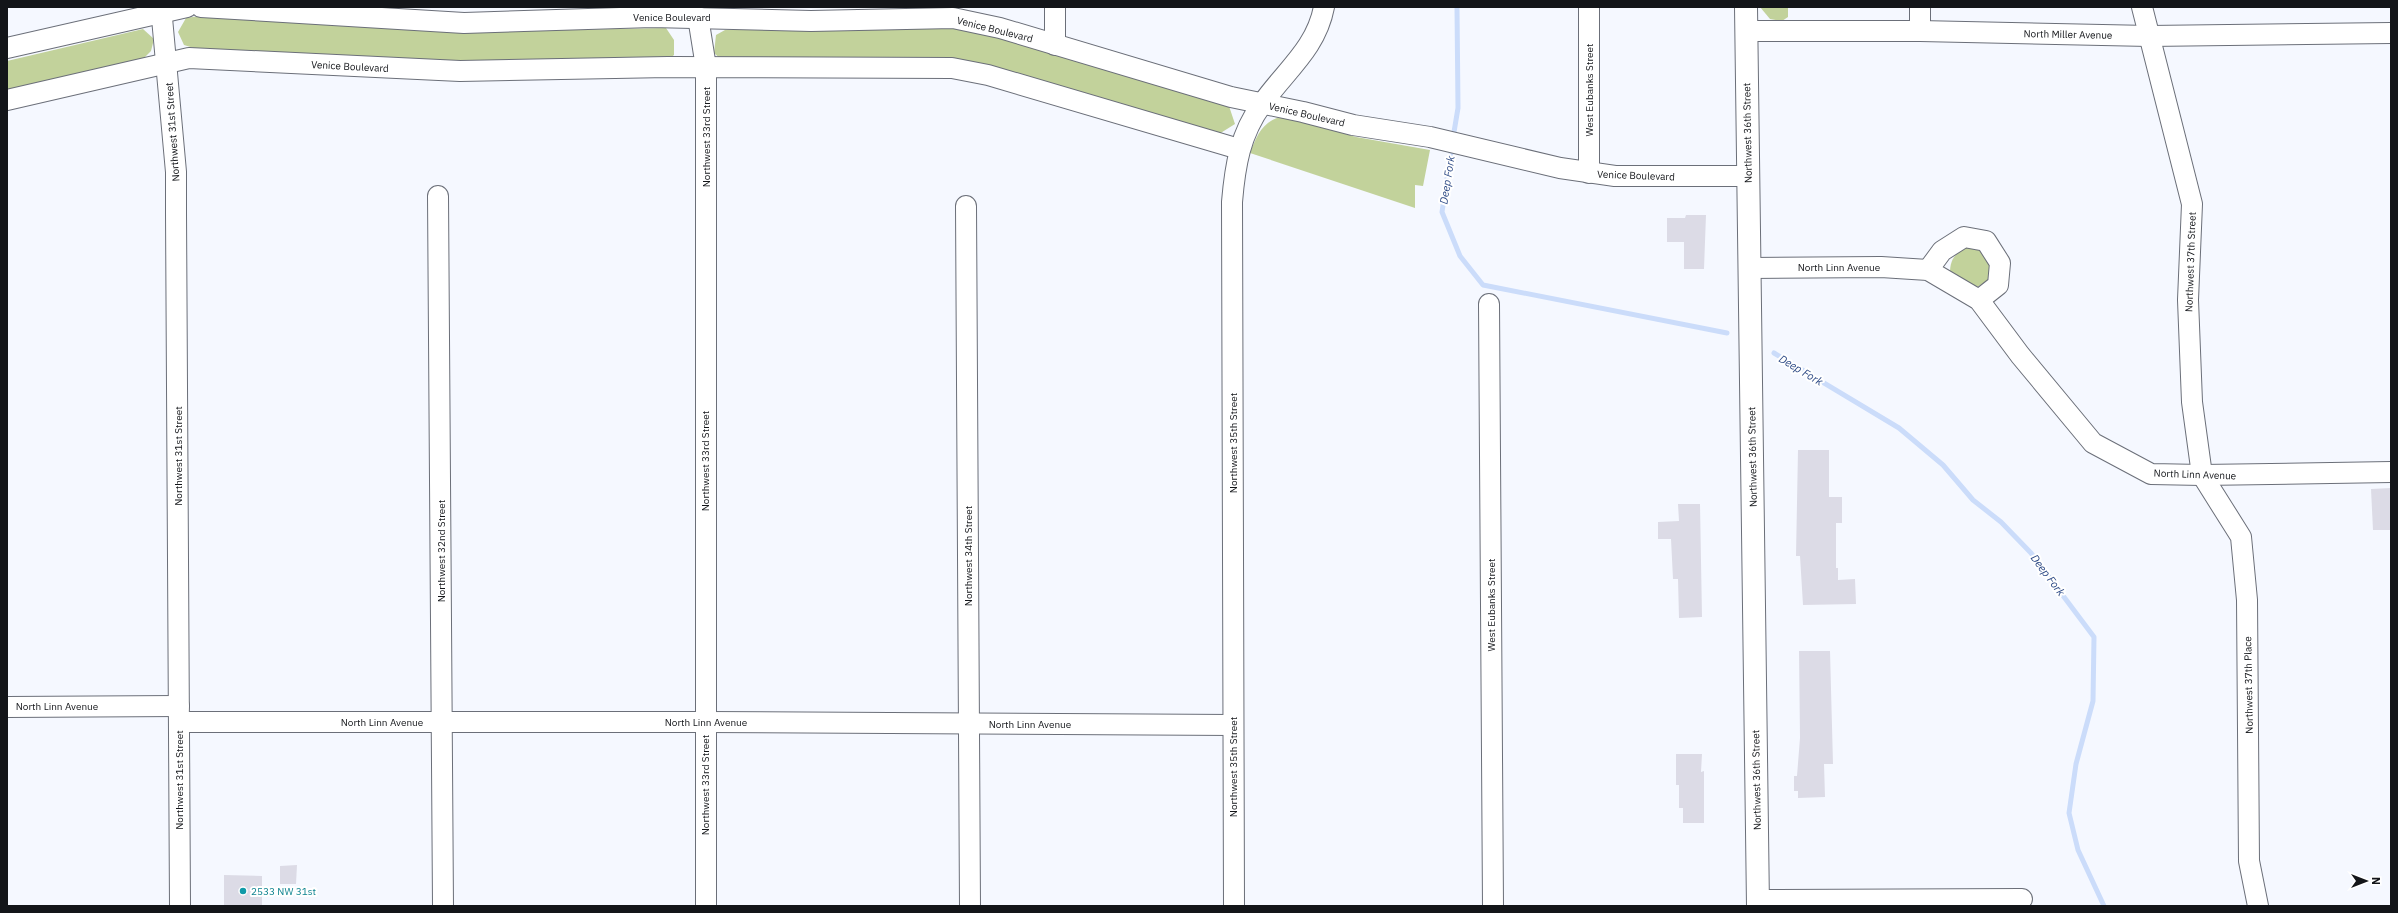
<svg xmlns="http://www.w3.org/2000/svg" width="2398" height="913" viewBox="0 0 2398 913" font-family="'IBM Plex Sans',sans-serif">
	<rect width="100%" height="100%" fill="#f5f8ff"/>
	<g fill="#c2d29b">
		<polygon points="1760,7 1788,8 1788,17 1782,21 1770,19"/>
		<polygon points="206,15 452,32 666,28 674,40 674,55 668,60 444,65 197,49 184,45 178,32 186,18"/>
		<polygon points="925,26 975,31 1229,106 1235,124 1219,134 964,62 723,61 714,53 716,35 725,30"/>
		<polygon points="143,29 154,39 151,51 144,58 7,93 7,61"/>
		<path d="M 1284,116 L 1356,137 L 1430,150 L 1423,186 L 1415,185 L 1415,208 L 1250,153 C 1257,135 1263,120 1284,116 Z"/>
		<path d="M 1968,246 L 1980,248 L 1993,266 L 1988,281 L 1975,288 L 1950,273 C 1950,258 1956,253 1968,246 Z"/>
	</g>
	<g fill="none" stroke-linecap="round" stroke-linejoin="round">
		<g stroke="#cbdcfa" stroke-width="5">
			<polyline points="1453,138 1458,108 1457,7"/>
			<polyline points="1452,146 1442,212 1460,256 1483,285 1727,333"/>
			<polyline points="1774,353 1899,428 1943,465 1973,500 2001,522 2031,553 2094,637 2093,701 2076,764 2069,813 2078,850 2104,906"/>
		</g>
	</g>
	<g fill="#dcdbe6">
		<polygon points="1686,215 1706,215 1704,269 1684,269 1684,242 1667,242 1667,218 1685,218"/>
		<polygon points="1798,450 1829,450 1829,497 1842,497 1842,523 1836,523 1836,568 1838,568 1838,580 1855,579 1856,604 1803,605 1800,556 1796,556"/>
		<polygon points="2391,488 2391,530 2373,530 2371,489"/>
		<polygon points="1678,504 1700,504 1702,617 1679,618 1678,579 1673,579 1671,539 1658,539 1658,522 1679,521"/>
		<polygon points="1799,651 1830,651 1833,764 1824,764 1825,797 1798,798 1798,791 1794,791 1794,776 1797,776 1800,738"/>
		<polygon points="1676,754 1702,754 1701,772 1704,771 1704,823 1683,823 1683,808 1679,808 1679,785 1676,785"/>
		<polygon points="297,865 296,884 280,884 280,866"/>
		<polygon points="224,875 262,876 262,906 224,906"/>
	</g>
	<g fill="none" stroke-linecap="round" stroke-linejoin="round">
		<defs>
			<g id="street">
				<polyline points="161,7 176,172 176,213 180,906"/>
				<polyline points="201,7 464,23 652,17 811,21 953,18 1000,28 1231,97 1303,112 1353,125 1430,137 1560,168 1615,176 1748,176"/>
				<polyline points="1055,7 1055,45"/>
				<polyline points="1589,7 1589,173"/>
				<polyline points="1920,7 1920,31"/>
				<polyline points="2142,7 2192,204 2188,300 2192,402 2202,475 2241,537 2247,600 2249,861 2258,906"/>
				<polyline points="698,17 706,67 706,906"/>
				<polyline points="1746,31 1920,31 2149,36 2391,33"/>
				<polyline points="7,48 187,7"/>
				<polyline points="7,100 189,58 460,71 668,67 952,68 988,75 1239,149"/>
				<polyline points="438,196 443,906"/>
				<polyline points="966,206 970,906"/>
				<polyline points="1749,268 1881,267 1928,270 1979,300 2020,355 2093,443 2151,474 2202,475 2391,472"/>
				<polyline points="1928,270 1942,251 1964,237 1986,241 2000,263 1998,285 1979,300"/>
				<polyline points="1489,304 1493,906"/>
				<polyline points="7,707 179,706"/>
				<polyline points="179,722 705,722 1233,725"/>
				<polyline points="1758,900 2022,899"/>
				<path d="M 1234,906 L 1232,202 C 1235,166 1240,134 1262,104 C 1285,71 1316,49 1324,7"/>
			</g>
			<polyline id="secondary" points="1746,7 1758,906"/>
		</defs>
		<use href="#street" stroke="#6b6f79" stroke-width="22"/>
		<use href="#secondary" stroke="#6b6f79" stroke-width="24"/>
		<use href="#street" stroke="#fff" stroke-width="20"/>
		<use href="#secondary" stroke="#fff" stroke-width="22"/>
	</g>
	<circle fill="#0f9aa8" stroke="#fff" stroke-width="1.5" cx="243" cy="891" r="4"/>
	<g text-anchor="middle" stroke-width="4" stroke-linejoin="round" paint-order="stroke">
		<g font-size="10" fill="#131519" stroke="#fff">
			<text x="672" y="21">Venice Boulevard</text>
			<text transform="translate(995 29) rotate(14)" y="4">Venice Boulevard</text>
			<text transform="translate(2068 34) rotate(1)" y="4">North Miller Avenue</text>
			<text transform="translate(350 66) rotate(3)" y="4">Venice Boulevard</text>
			<text transform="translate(1589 90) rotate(-90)" y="4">West Eubanks Street</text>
			<text transform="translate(1307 114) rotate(13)" y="4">Venice Boulevard</text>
			<text transform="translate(172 132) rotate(-94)" y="4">Northwest 31st Street</text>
			<text transform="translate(1747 133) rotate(-91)" y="4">Northwest 36th Street</text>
			<text transform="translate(706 137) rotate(-90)" y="4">Northwest 33rd Street</text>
			<text transform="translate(1636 175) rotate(2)" y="4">Venice Boulevard</text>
			<text transform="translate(2190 262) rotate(-88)" y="4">Northwest 37th Street</text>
			<text x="1839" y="271">North Linn Avenue</text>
			<text transform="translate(1233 443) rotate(-90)" y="4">Northwest 35th Street</text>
			<text transform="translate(178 456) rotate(-90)" y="4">Northwest 31st Street</text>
			<text transform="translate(1752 457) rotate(-91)" y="4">Northwest 36th Street</text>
			<text transform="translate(705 461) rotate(-90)" y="4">Northwest 33rd Street</text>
			<text transform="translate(2195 474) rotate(2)" y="4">North Linn Avenue</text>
			<text transform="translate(441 551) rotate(-90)" y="4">Northwest 32nd Street</text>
			<text transform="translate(968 556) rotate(-90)" y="4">Northwest 34th Street</text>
			<text transform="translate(1491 605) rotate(-90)" y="4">West Eubanks Street</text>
			<text transform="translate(2248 685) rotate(-91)" y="4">Northwest 37th Place</text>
			<text x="57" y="710">North Linn Avenue</text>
			<text x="382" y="726">North Linn Avenue</text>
			<text x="706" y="726">North Linn Avenue</text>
			<text x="1030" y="728">North Linn Avenue</text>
			<text transform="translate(1233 767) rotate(-90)" y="4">Northwest 35th Street</text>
			<text transform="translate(179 780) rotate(-90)" y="4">Northwest 31st Street</text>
			<text transform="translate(1756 780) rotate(-91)" y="4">Northwest 36th Street</text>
			<text transform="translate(705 785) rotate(-90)" y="4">Northwest 33rd Street</text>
		</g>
		<g font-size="10" fill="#0d838f" stroke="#fff" text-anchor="start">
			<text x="251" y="895">2533 NW 31st</text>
		</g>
		<g font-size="11" font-style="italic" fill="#2c4985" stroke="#fff">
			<text transform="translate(1447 180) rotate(-81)" y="4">Deep Fork</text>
			<text transform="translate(1801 370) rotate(31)" y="4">Deep Fork</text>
			<text transform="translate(2048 575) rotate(53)" y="4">Deep Fork</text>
		</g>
	</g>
	<rect width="2398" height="913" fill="none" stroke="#131519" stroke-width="16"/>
	<g transform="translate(2366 881) rotate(90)" stroke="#ffffff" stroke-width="3" paint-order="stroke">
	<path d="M0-3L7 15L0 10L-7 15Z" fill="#131519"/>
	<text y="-6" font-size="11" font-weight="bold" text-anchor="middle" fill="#131519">N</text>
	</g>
</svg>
